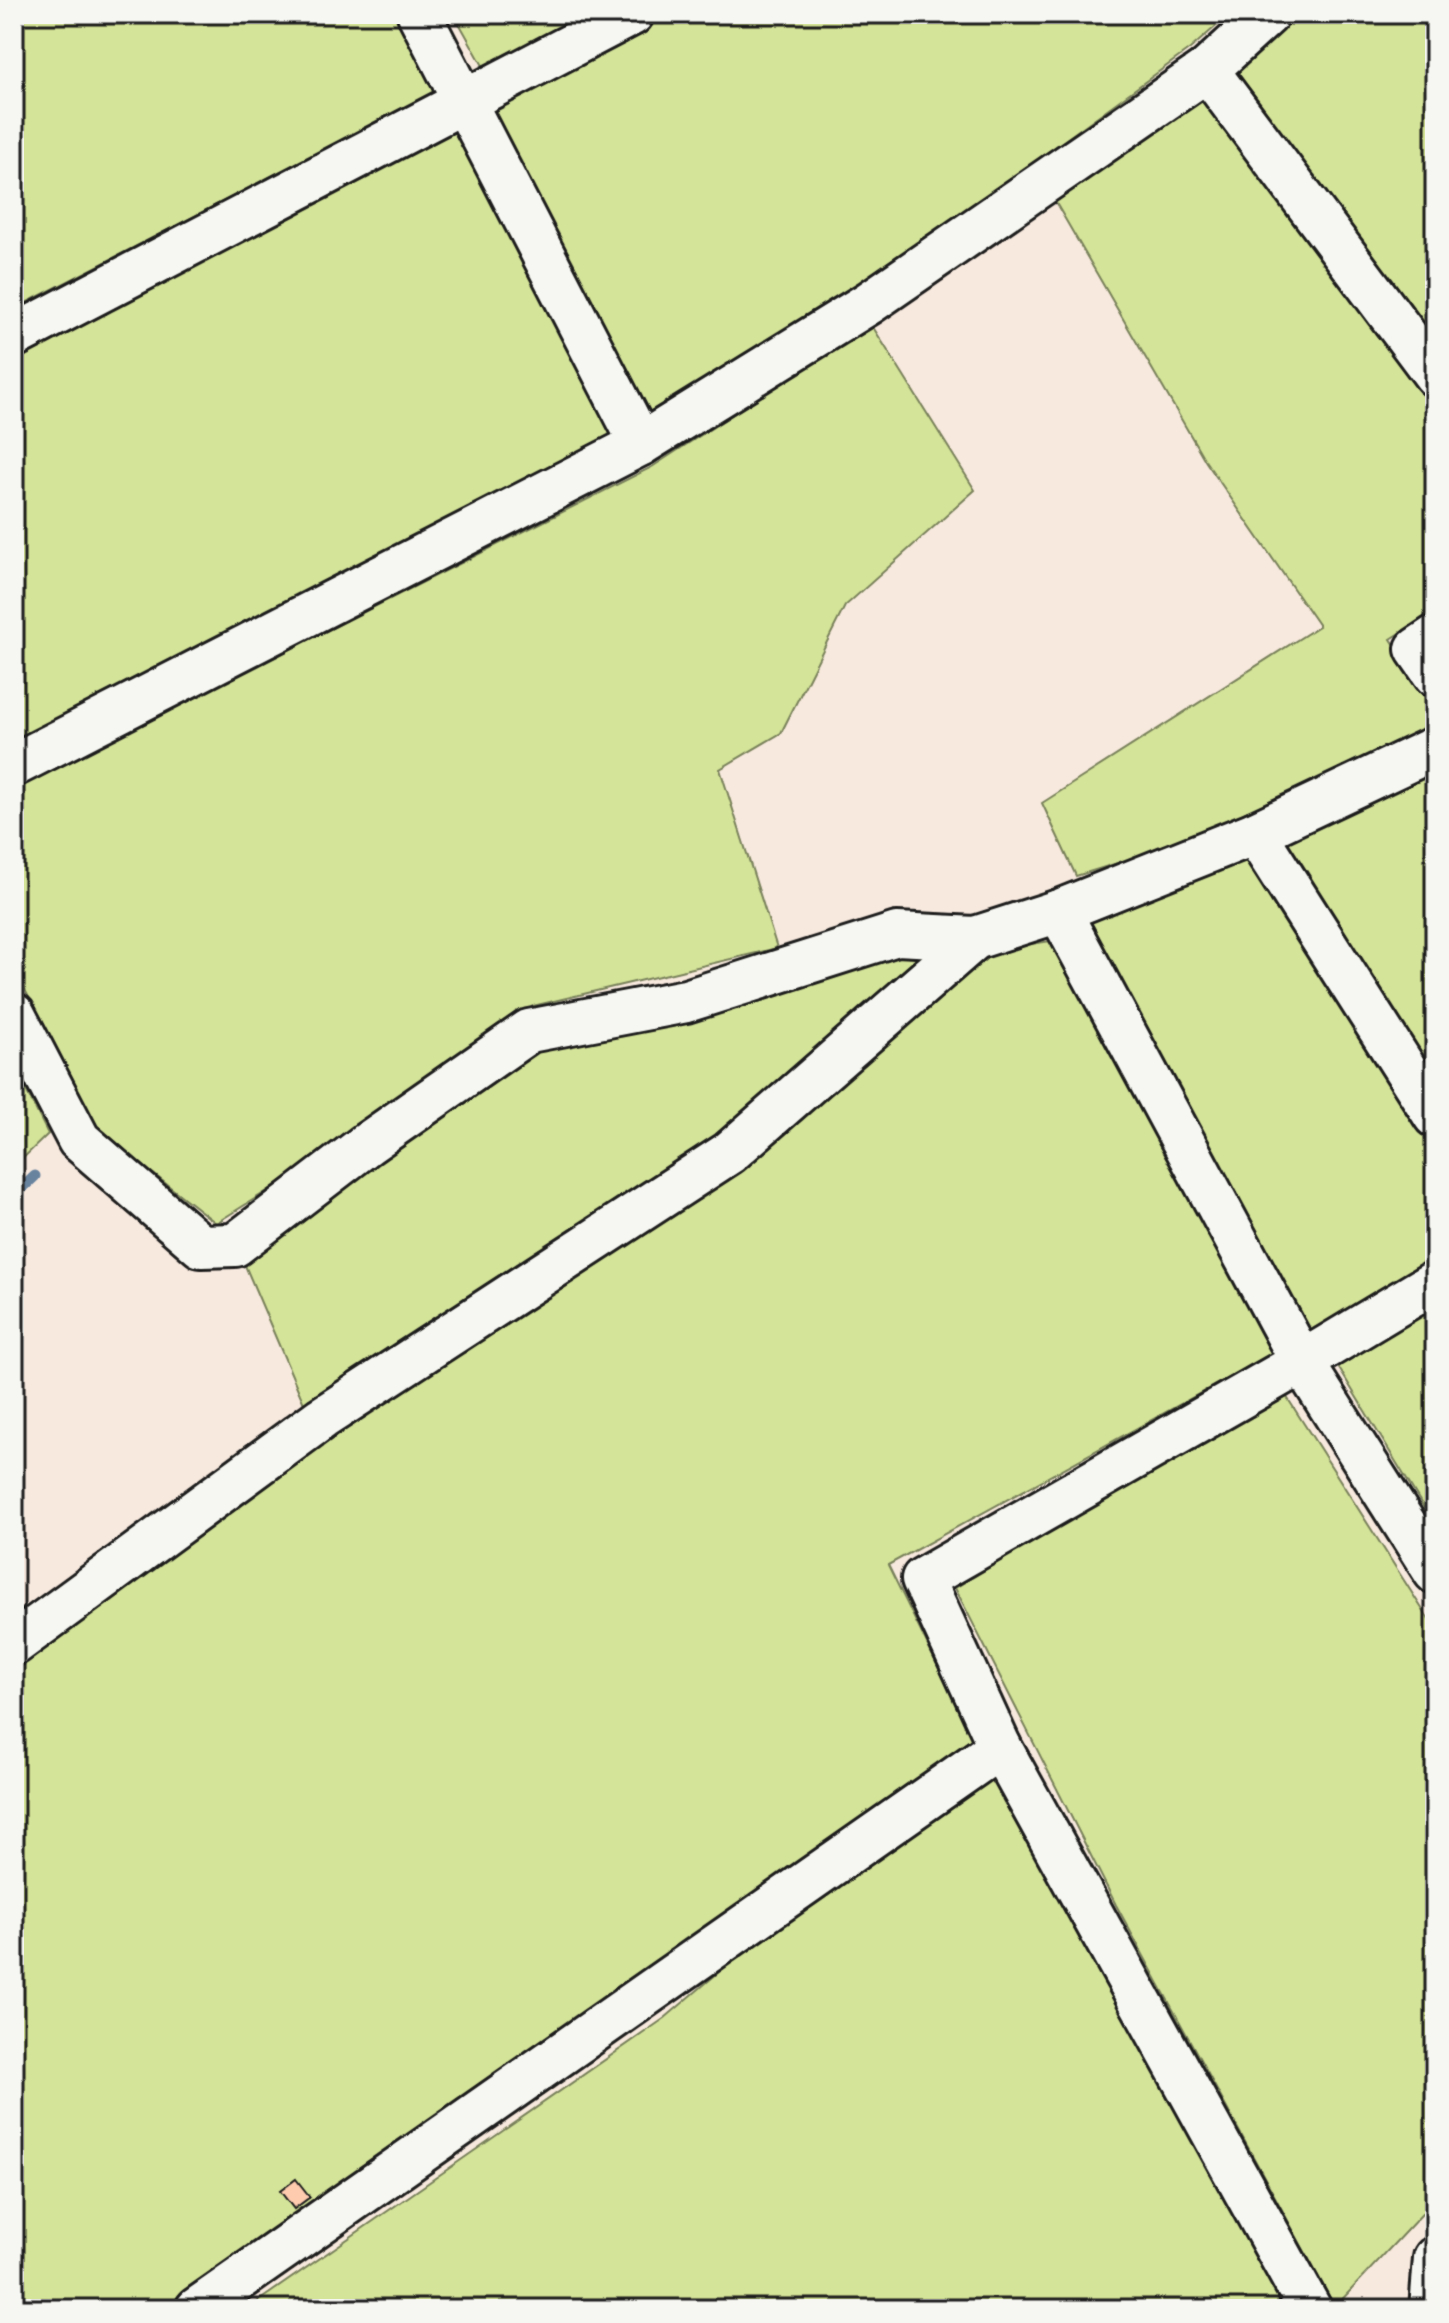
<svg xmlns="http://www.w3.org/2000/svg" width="1449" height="2323" viewBox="0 0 1449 2323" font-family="Pangolin,sans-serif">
	<rect width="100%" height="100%" fill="#f8e9de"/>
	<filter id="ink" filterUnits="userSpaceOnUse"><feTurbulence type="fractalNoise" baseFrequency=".0125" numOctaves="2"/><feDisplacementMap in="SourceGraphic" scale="16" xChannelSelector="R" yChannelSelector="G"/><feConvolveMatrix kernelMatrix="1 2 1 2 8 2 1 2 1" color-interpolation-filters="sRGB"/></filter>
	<g filter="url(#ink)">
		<g fill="#d4e498" stroke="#78805a" stroke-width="2">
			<polygon points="14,14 401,14 440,90 14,309"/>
			<polygon points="454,14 617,14 491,80"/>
			<polygon points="660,14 1230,14 1190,49 860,289 643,416 489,102"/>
			<polygon points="1299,14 1435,14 1435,343 1234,68"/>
			<polygon points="1203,95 1435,401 1435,611 1391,639 1435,706 1435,732 1249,822 1076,876 1042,803 1319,626 1206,462 1053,198"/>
			<polygon points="459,122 617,442 14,746 14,353"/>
			<polygon points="871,324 975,490 845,606 781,733 720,769 777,948 533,1006 272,1188 216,1223 95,1128 14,968 14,788 652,467"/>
			<polygon points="1435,766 1435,1080 1283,844"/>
			<polygon points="1244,857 1435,1150 1435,1260 1300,1337 1083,925"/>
			<polygon points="1057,940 1277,1351 888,1565 973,1738 169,2309 14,2309 14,1664 993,950"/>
			<polygon points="940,947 706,1147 305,1406 244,1263 428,1117 534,1045 896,949"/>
			<polygon points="14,1066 48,1134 14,1167"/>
			<polygon points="1435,1306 1435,1526 1337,1365"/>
			<polygon points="1283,1391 1435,1629 1435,2200 1335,2307 1116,1905 955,1588"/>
			<polygon points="992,1777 1072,1911 1285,2309 247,2309 665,2018 733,1960"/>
		</g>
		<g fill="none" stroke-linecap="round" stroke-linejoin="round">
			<polyline stroke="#67839e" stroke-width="11" points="14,1196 35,1176"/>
		</g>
		<polygon fill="#fecbae" stroke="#1c1c1c" stroke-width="2" points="296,2179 310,2197 294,2209 280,2191"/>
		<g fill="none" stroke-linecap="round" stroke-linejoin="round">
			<defs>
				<g id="minor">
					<polyline points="419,14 641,444"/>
					<polyline points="1207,70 1435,375"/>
					<polyline points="14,336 632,14"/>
					<polyline points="1435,637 1417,649 1435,675"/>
					<polyline points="14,765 641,444 869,303 1207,70 1268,14"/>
					<polyline points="1255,833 1435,748"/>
					<polyline points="1059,911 1255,833 1435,1116"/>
					<polyline points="14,1015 79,1140 201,1246 235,1245 367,1144 529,1031 686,1001 897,934 975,938"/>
					<polyline points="14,1644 322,1418 729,1153 975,938 1059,911 1302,1362 1435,1572"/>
					<polyline points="1000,1747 923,1579 1302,1362 1435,1282"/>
					<polyline points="197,2309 1000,1747 1310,2309"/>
					<polyline points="1431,2309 1435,2258"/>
				</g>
			</defs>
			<use href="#minor" stroke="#1c1c1c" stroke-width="48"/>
			<use href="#minor" stroke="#f6f6f2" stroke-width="42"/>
		</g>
	</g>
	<rect width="1449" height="2323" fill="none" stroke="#f6f6f2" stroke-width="48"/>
	<rect x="24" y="24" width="1401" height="2275" fill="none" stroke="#1c1c1c" stroke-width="3" filter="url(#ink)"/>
</svg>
